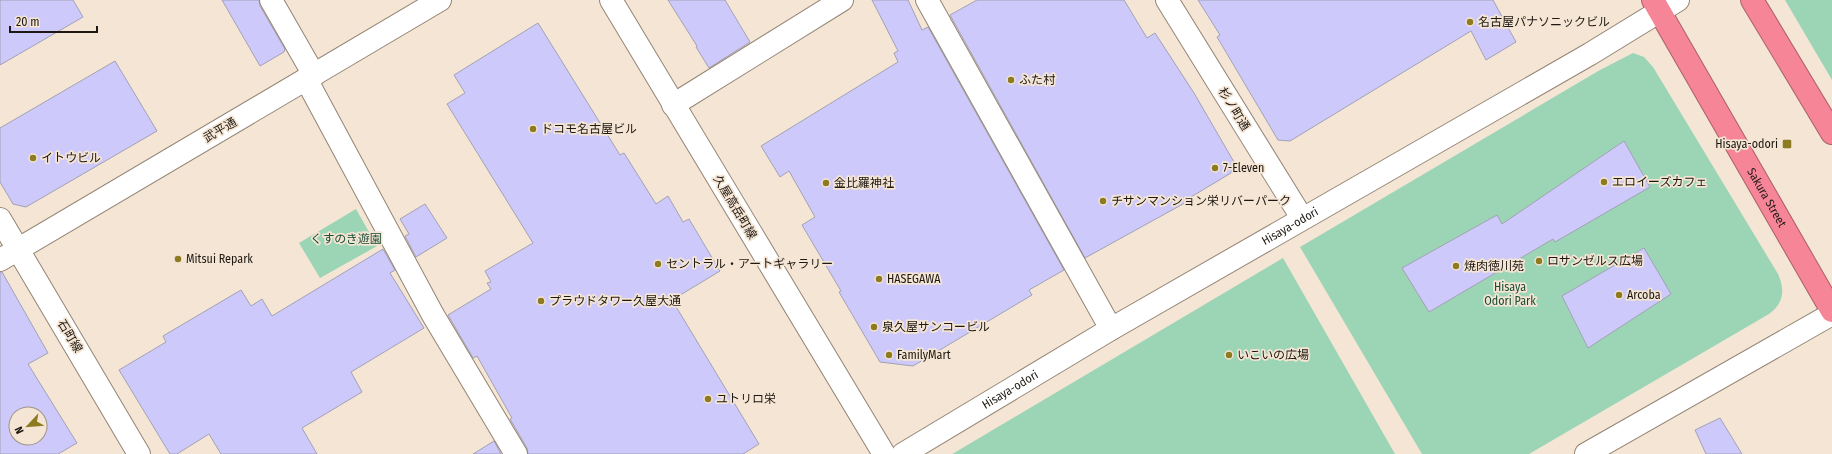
<svg xmlns="http://www.w3.org/2000/svg" width="1832" height="454" viewBox="0 0 1832 454" font-family="'Fira Sans Condensed','Noto Sans JP',sans-serif">
	<rect width="100%" height="100%" fill="#f5e5d4"/>
	<g fill="#9bd5b6">
		<polygon points="1785,0 1832,0 1832,80"/>
		<path d="M 1633,53 L 1644,57 L 1653,67 L 1778,274 C 1785,290 1784,303 1769,314 L 1529,454 L 1422,454 L 1300,247 L 1600,70 Z"/>
		<polygon points="356,209 377,246 320,278 299,243"/>
		<polygon points="1283,258 1395,454 952,454 954,453"/>
	</g>
	<g fill="#cdcafb" stroke="#a2a1b4" fill-rule="evenodd">
		<polygon points="0,0 73,0 83,17 0,65"/>
		<polygon points="222,0 259,0 260,6 285,49 284,52 260,66"/>
		<polygon points="668,0 725,0 750,42 709,68 696,47 697,46"/>
		<polygon points="872,0 908,0 922,30 928,27 1064,270 1029,290 1032,295 913,366 880,362 839,292 841,291 802,225 815,217 789,171 780,177 761,146 898,62 894,53 898,51"/>
		<polygon points="977,0 1124,0 1147,38 1155,33 1194,93 1234,162 1231,173 1191,197 1192,199 1085,258 950,15"/>
		<polygon points="1198,0 1493,0 1516,42 1486,60 1471,31 1290,141 1278,140 1217,37 1220,35"/>
		<polygon points="538,23 620,155 624,153 656,204 668,196 683,222 689,219 720,271 672,300 759,444 743,454 528,454 527,448 510,419 512,418 477,356 473,358 448,315 491,289 487,283 491,282 485,271 533,243 447,104 465,93 454,75"/>
		<polygon points="115,61 157,131 26,207 13,204 0,182 0,128"/>
		<polygon points="1624,141 1650,187 1555,242 1553,239 1429,312 1402,268 1497,215 1502,224"/>
		<polygon points="425,204 447,238 416,257 405,236 409,234 400,219"/>
		<polygon points="1644,248 1671,294 1588,348 1562,296"/>
		<polygon points="383,249 395,270 390,273 424,328 351,372 362,392 302,428 317,454 221,454 209,434 177,454 170,454 119,370 166,342 163,336 241,290 251,306 262,299 272,316"/>
		<path d="M 0,272 L 2,272 L 48,353 L 28,364 L 77,443 L 58,454 L 0,454 ZM 16,414 L 40,414 L 40,438 L 16,438 Z"/>
		<polygon points="1720,418 1742,454 1706,454 1695,430"/>
		<polygon points="494,441 501,454 473,454"/>
	</g>
	<g fill="none" stroke-linecap="round" stroke-linejoin="round">
		<defs>
			<g id="minor">
				<polyline points="271,0 314,75"/>
				<polyline points="611,0 884,454"/>
				<polyline points="927,0 1111,329"/>
				<polyline points="1167,0 1302,218"/>
				<polyline points="306,79 433,315 516,454"/>
				<polyline points="673,105 842,0"/>
				<polyline points="0,219 139,454"/>
				<polyline points="0,260 440,0"/>
				<path id="s1" d="M 903,454 L 1111,329 L 1590,54 L 1678,0"/>
				<polyline points="1586,454 1832,314"/>
			</g>
			<g id="highway">
				<path id="s2" d="M 1653,0 L 1832,311"/>
				<polyline points="1752,0 1832,133"/>
			</g>
		</defs>
		<use href="#minor" stroke="#938475" stroke-width="24"/>
		<use href="#highway" stroke="#aa5f69" stroke-width="24"/>
		<use href="#minor" stroke="#fff" stroke-width="22"/>
		<use href="#highway" stroke="#f68598" stroke-width="22"/>
	</g>
	<g fill="#8d7b21" stroke="#f5e5d4" stroke-width="1.5">
		<circle cx="1470" cy="22" r="4"/>
		<circle cx="1011" cy="80" r="4"/>
		<circle cx="533" cy="129" r="4"/>
		<rect x="1782" y="139" width="10" height="10" rx="2"/>
		<circle cx="33" cy="158" r="4"/>
		<circle cx="1215" cy="168" r="4"/>
		<circle cx="1604" cy="182" r="4"/>
		<circle cx="826" cy="183" r="4"/>
		<circle cx="1103" cy="201" r="4"/>
		<circle cx="178" cy="259" r="4"/>
		<circle cx="1539" cy="261" r="4"/>
		<circle cx="658" cy="264" r="4"/>
		<circle cx="1456" cy="266" r="4"/>
		<circle cx="879" cy="279" r="4"/>
		<circle cx="1619" cy="295" r="4"/>
		<circle cx="541" cy="301" r="4"/>
		<circle cx="874" cy="327" r="4"/>
		<circle cx="889" cy="355" r="4"/>
		<circle cx="1229" cy="355" r="4"/>
		<circle cx="708" cy="399" r="4"/>
	</g>
	<g text-anchor="middle" stroke-width="3.5" stroke-linejoin="round" paint-order="stroke">
		<g font-size="12" fill="#1d1812" stroke="#f5e5d4" text-anchor="start">
			<text x="1478" y="26">名古屋パナソニックビル</text>
			<text x="1019" y="84">ふた村</text>
			<text x="541" y="133">ドコモ名古屋ビル</text>
			<text x="1778" y="148" text-anchor="end">Hisaya-odori</text>
			<text x="41" y="162">イトウビル</text>
			<text x="1223" y="172">7-Eleven</text>
			<text x="1612" y="186">エロイーズカフェ</text>
			<text x="834" y="187">金比羅神社</text>
			<text x="1111" y="205">チサンマンション栄リバーパーク</text>
			<text x="186" y="263">Mitsui Repark</text>
			<text x="1547" y="265">ロサンゼルス広場</text>
			<text x="666" y="268">セントラル・アートギャラリー</text>
			<text x="1464" y="270">焼肉徳川苑</text>
			<text x="887" y="283">HASEGAWA</text>
			<text x="1627" y="299">Arcoba</text>
			<text x="549" y="305">プラウドタワー久屋大通</text>
			<text x="882" y="331">泉久屋サンコービル</text>
			<text x="897" y="359">FamilyMart</text>
			<text x="1237" y="359">いこいの広場</text>
			<text x="716" y="403">ユトリロ栄</text>
		</g>
		<g font-size="12" fill="#1d1812" stroke="#f5e5d4">
			<text transform="translate(1234 109) rotate(58)" y="4">杉ノ町通</text>
			<text transform="translate(220 130) rotate(-30)" y="4">武平通</text>
			<text dy="4" stroke="none"><textPath href="#s2" startOffset="228">Sakura Street</textPath></text>
			<text transform="translate(735 207) rotate(59)" y="4">久屋高岳町線</text>
			<text dy="4" stroke="none"><textPath href="#s1" startOffset="449">Hisaya-odori</textPath></text>
			<text transform="translate(70 336) rotate(59)" y="4">石町線</text>
			<text dy="4" stroke="none"><textPath href="#s1" startOffset="125">Hisaya-odori</textPath></text>
		</g>
		<g font-size="12" fill="#174c35" stroke="#f5e5d4">
			<text x="346" y="243">くすのき遊園</text>
			<text x="1510" y="291">Hisaya<tspan x="1510" dy="14">Odori Park</tspan></text>
		</g>
	</g>
	<g transform="translate(28 426) rotate(244)"><circle r="19" fill="#f5e5d4" stroke="#9f9386"/>
	<path d="M0-3L7 15L0 10L-7 15Z" fill="#8d7b21"/>
	<text y="-6" font-size="11" font-weight="bold" text-anchor="middle" fill="#1d1812">N</text>
	</g>
	<path d="M10 26v6h87v-6" fill="none" stroke="#1d1812" stroke-width="2"/>
	<text x="16" y="26" font-size="12" fill="#1d1812" stroke="#f5e5d4" stroke-width="3" paint-order="stroke">20 m</text>
</svg>
